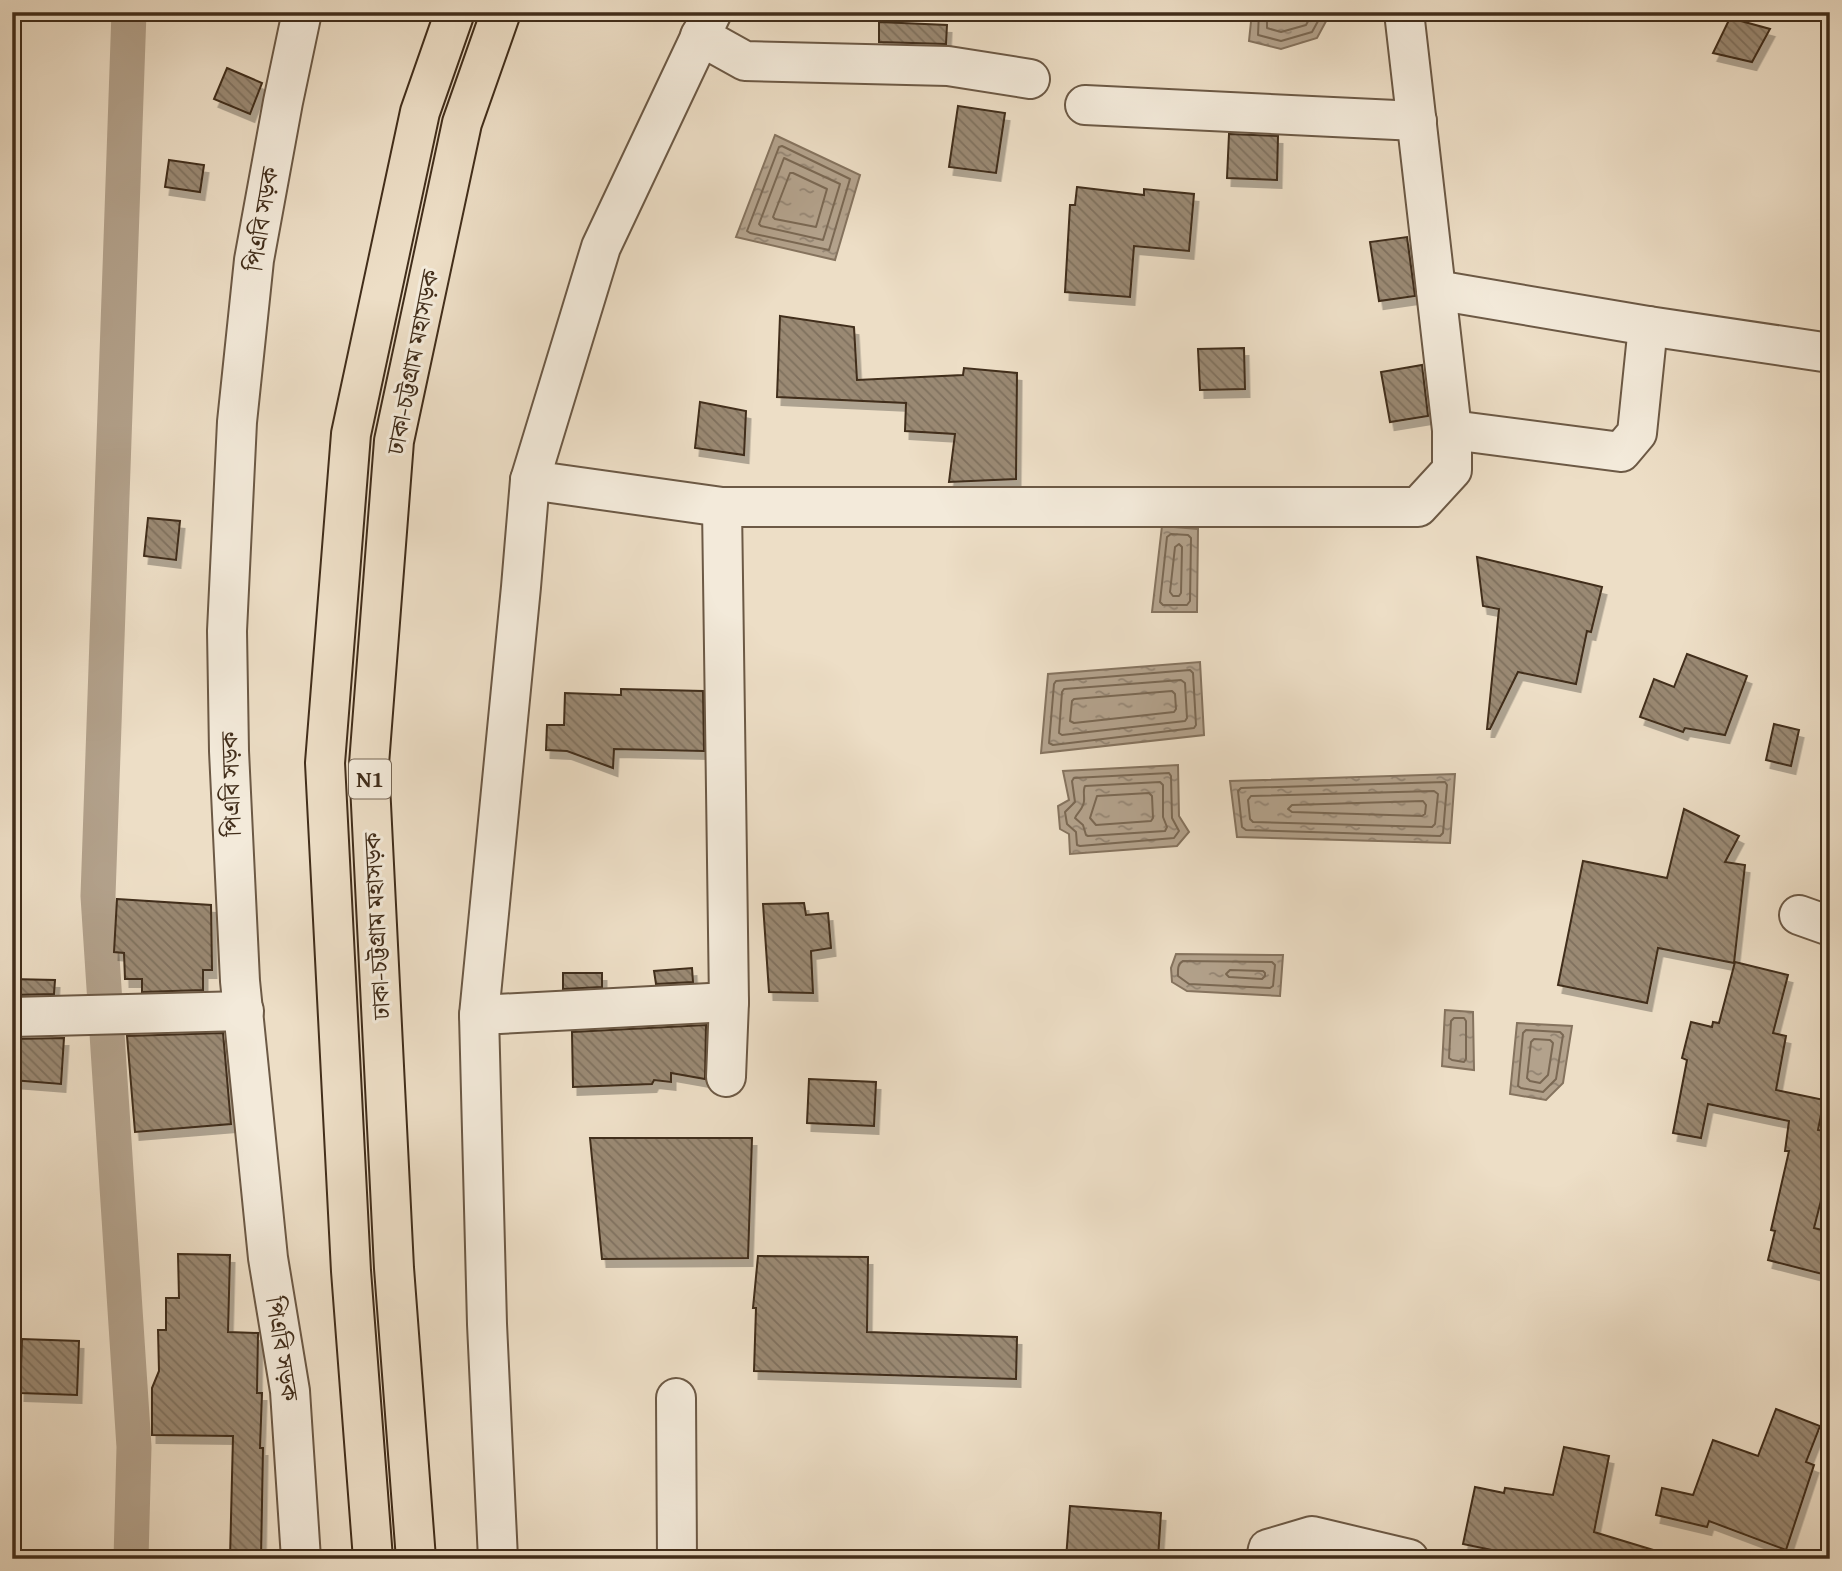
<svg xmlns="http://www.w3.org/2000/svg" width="1842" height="1571" viewBox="0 0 1842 1571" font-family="'Gentium Book Plus','Noto Serif Bengali',serif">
	<defs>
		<pattern id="water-ripples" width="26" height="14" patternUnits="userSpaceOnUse" patternTransform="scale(1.75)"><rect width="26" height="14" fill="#b3a28c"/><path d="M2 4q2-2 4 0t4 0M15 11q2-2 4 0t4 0" fill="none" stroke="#938472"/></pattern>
		<pattern id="building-back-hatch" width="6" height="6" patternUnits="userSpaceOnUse" patternTransform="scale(1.75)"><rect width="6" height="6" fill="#9a8973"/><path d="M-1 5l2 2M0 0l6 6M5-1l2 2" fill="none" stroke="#7f705e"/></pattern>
		<filter id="shadow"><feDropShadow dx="4.5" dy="8" stdDeviation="0" flood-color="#0004"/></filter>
	</defs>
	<rect width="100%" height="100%" fill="#eddec6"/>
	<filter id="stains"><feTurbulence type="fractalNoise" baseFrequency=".00286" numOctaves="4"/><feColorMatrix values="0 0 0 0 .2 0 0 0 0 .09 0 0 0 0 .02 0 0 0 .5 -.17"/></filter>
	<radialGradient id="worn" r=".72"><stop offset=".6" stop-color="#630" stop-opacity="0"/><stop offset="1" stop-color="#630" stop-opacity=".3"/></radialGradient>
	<g fill="url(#water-ripples)" stroke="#85735e" stroke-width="2">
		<polygon points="1252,12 1331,12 1317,38 1281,49 1249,41"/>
		<polygon points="775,135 860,175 835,260 736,237"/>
		<polygon points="1162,526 1198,529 1197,612 1152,612"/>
		<polygon points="1200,662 1204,735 1041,753 1048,674"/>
		<polygon points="1178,765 1179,816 1189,832 1177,846 1070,854 1069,834 1060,829 1058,806 1069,800 1063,771"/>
		<polygon points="1455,774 1450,843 1237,837 1230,781"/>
		<polygon points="1176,954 1283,955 1280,996 1187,991 1172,982 1171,968"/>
		<polygon points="1445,1010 1473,1012 1474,1070 1442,1066"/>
		<polygon points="1517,1023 1572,1026 1563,1083 1546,1100 1510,1094"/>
	</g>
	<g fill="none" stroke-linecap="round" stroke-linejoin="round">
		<g stroke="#7a6853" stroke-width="2">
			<polyline points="1259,12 1258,35 1281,41 1312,32 1323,12"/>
			<polyline points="1267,12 1267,28 1281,32 1306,25 1313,12"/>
			<polygon points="779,147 782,146 850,179 829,250 750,233 747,231"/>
			<polygon points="784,158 840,184 823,240 761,226 759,224"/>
			<polygon points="790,173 793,173 827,189 816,227 775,219 773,217"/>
			<polygon points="1171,534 1188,535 1191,538 1190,601 1187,605 1163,605 1160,602 1167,537"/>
			<polygon points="1179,544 1182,547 1181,593 1179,596 1173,596 1170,592 1175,547"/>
			<polygon points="1190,670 1193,673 1196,725 1194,728 1053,745 1049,743 1054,684 1056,681"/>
			<polygon points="1181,680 1185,683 1187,718 1185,721 1062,735 1059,733 1062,692 1064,689"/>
			<polygon points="1172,691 1175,694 1176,709 1174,712 1074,723 1070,721 1072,701 1074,699"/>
			<polygon points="1169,773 1171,776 1172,818 1179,831 1174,838 1080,846 1077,845 1076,832 1067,824 1065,812 1075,802 1072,781 1074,778"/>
			<path d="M 1160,782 L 1163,785 L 1163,817 L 1167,827 L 1165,831 L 1088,836 L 1086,835 L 1083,825 L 1075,818 C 1077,813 1081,811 1083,805 C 1086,799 1082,792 1085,786 Z"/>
			<polygon points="1445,782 1447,785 1443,833 1440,836 1246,830 1242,827 1238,791 1241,788"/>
			<polygon points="1434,791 1438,794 1435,824 1432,827 1253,822 1250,819 1248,800 1251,796"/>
			<polygon points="1149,793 1152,796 1153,818 1151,821 1096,825 1090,818 1097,796"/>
			<polygon points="1423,801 1426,805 1425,814 1422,816 1292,812 1288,809 1292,805"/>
			<path d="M 1183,961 L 1272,962 L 1275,965 L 1273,986 L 1270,988 L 1189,984 L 1178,976 C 1178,971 1177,964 1183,961 Z"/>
			<polygon points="1230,970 1263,971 1265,973 1265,976 1262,979 1229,977 1226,974"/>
			<polygon points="1454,1018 1464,1018 1466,1021 1466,1059 1464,1062 1452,1060 1449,1058 1451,1021"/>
			<polygon points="1526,1030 1560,1032 1563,1035 1556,1079 1543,1092 1521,1088 1518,1086 1523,1033"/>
			<polygon points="1534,1039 1550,1040 1553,1043 1548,1075 1540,1083 1530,1081 1527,1078 1531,1042"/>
		</g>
		<polyline stroke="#b3a28c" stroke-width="35" points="129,12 98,896 134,1447 131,1559"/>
	</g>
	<g fill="url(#building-back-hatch)" stroke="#412d1a" stroke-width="2" filter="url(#shadow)">
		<polygon points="1730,18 1770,29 1752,62 1713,53"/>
		<polygon points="879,22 947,25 946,44 879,42"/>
		<polygon points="227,68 262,83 250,114 214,99"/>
		<polygon points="958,106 1005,113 996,173 949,167"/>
		<polygon points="1229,134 1278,136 1277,180 1227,178"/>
		<polygon points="169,160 204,165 200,192 165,187"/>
		<polygon points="1077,187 1144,195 1144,189 1194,194 1189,251 1134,246 1130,297 1065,292 1070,205 1075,205"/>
		<polygon points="1407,237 1415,296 1379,301 1370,242"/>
		<polygon points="780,316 854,327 857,380 963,375 964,368 1017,373 1016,479 949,482 955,434 905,431 906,403 777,397"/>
		<polygon points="1244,348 1245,389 1200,390 1198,349"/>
		<polygon points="1422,365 1428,416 1390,422 1381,372"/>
		<polygon points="700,402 746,411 744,455 695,448"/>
		<polygon points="148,518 180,521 176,560 144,556"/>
		<polygon points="1477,557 1602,587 1591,632 1587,631 1576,684 1518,672 1490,729 1487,729 1499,609 1483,606"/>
		<polygon points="1687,654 1747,676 1725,735 1685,728 1683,732 1640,717 1654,679 1674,687"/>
		<polygon points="621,689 703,691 704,751 614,749 613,768 567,751 546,750 547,725 564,725 565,693 621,695"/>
		<polygon points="1774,724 1799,730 1791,766 1766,760"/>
		<polygon points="1684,809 1739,836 1725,862 1745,865 1734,963 1658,948 1647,1003 1558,985 1583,861 1667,878"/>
		<polygon points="117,899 211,905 212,970 203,970 203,990 142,992 142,979 125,979 124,953 114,952"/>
		<polygon points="804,903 806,915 828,913 831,948 811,951 813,993 769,992 763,904"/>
		<polygon points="1735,962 1788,975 1773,1033 1786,1036 1776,1090 1824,1100 1818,1130 1830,1132 1830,1165 1814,1228 1830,1232 1830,1276 1768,1260 1775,1231 1771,1230 1789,1151 1785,1151 1789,1121 1708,1104 1701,1138 1673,1133 1687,1060 1682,1058 1691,1022 1712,1027 1713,1022 1719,1023"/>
		<polygon points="692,968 693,982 656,984 654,971"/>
		<polygon points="563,973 602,973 602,987 563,989"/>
		<polygon points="12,979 55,980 54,994 12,995"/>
		<polygon points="706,1025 705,1079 671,1073 671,1082 654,1080 652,1084 573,1087 572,1032"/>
		<polygon points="223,1033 231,1124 135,1132 127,1036"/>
		<polygon points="64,1038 61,1084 12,1080 12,1039"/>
		<polygon points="809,1079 876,1082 874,1126 807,1123"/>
		<polygon points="590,1138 752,1138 748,1258 602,1259"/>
		<polygon points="178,1254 230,1255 228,1332 258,1333 257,1393 262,1393 260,1448 263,1448 261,1559 230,1559 233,1436 152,1435 152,1388 159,1371 158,1330 166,1330 166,1298 179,1298"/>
		<polygon points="758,1256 868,1257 867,1332 1017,1337 1016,1379 754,1371 756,1308 753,1308"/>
		<polygon points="22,1339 79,1341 77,1395 20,1393"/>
		<polygon points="1776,1409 1820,1426 1806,1462 1814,1465 1786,1550 1709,1521 1707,1527 1656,1515 1662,1488 1693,1495 1713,1440 1758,1456"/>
		<polygon points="1564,1447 1609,1456 1594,1532 1660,1552 1659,1559 1505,1559 1491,1556 1492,1550 1463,1544 1475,1487 1504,1493 1505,1488 1553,1495"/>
		<polygon points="1070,1506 1161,1513 1158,1559 1066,1559"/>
	</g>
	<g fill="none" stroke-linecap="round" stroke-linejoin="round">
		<defs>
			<g id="street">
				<polyline points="700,36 745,61 948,66 1030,79"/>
				<polyline points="1085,105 1417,121"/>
				<polyline points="1436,290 1648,326 1830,353"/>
				<polyline points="1452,430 1621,452 1637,433 1648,326"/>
				<polyline points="530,480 722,507"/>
				<polyline points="1799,915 1830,926"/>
				<polyline points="479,1015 729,1002"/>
				<polyline points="12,1017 244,1011"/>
				<polyline points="726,1077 729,1002 722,507 1418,507 1452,470 1452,430 1404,12"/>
				<polyline points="676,1398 677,1559"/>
				<polyline points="301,1559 290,1391 268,1258 240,981 229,751 227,631 237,422 254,260 283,102 302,12"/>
				<polyline points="498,1559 487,1324 479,1015 521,587 530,480 601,247 712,12"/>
				<polyline points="1266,1559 1268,1549 1312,1536 1409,1559"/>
			</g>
			<g id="highway">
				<polyline points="373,1559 351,1271 325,763 351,434 420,112 455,12"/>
				<polyline points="416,1559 394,1268 369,764 394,441 462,123 501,12"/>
			</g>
		</defs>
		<use href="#street" stroke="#6c5945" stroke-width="42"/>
		<use href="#highway" stroke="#412d1a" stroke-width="42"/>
		<use href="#street" stroke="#f3eada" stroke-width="38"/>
		<use href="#highway" stroke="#eddec6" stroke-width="38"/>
	</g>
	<g text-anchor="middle" stroke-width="6" stroke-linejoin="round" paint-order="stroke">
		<rect fill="#f3eada" stroke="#766654" stroke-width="2" x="349" y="759.5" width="42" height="39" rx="5"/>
		<g font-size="23" font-weight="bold" fill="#412d1a">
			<text x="370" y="787">N1</text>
		</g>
		<g font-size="24" fill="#412d1a" stroke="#f3eada">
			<text transform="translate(262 219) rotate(-81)" y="8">পিএবি সড়ক</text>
			<text transform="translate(413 362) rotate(-79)" y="8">ঢাকা-চট্টগ্রাম মহাসড়ক</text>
			<text transform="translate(231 784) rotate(-92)" y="8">পিএবি সড়ক</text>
			<text transform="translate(377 926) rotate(-93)" y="8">ঢাকা-চট্টগ্রাম মহাসড়ক</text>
			<text transform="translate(282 1349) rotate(81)" y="8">পিএবি সড়ক</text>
		</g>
	</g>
	<rect width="1842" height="1571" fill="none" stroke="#eddec6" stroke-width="42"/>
	<rect x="14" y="14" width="1814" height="1543" fill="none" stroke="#412d1a" stroke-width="3.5"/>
	<rect x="21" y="21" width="1800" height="1529" fill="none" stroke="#412d1a" stroke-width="2"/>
	<rect width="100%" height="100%" filter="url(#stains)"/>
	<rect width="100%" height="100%" fill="url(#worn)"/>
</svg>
